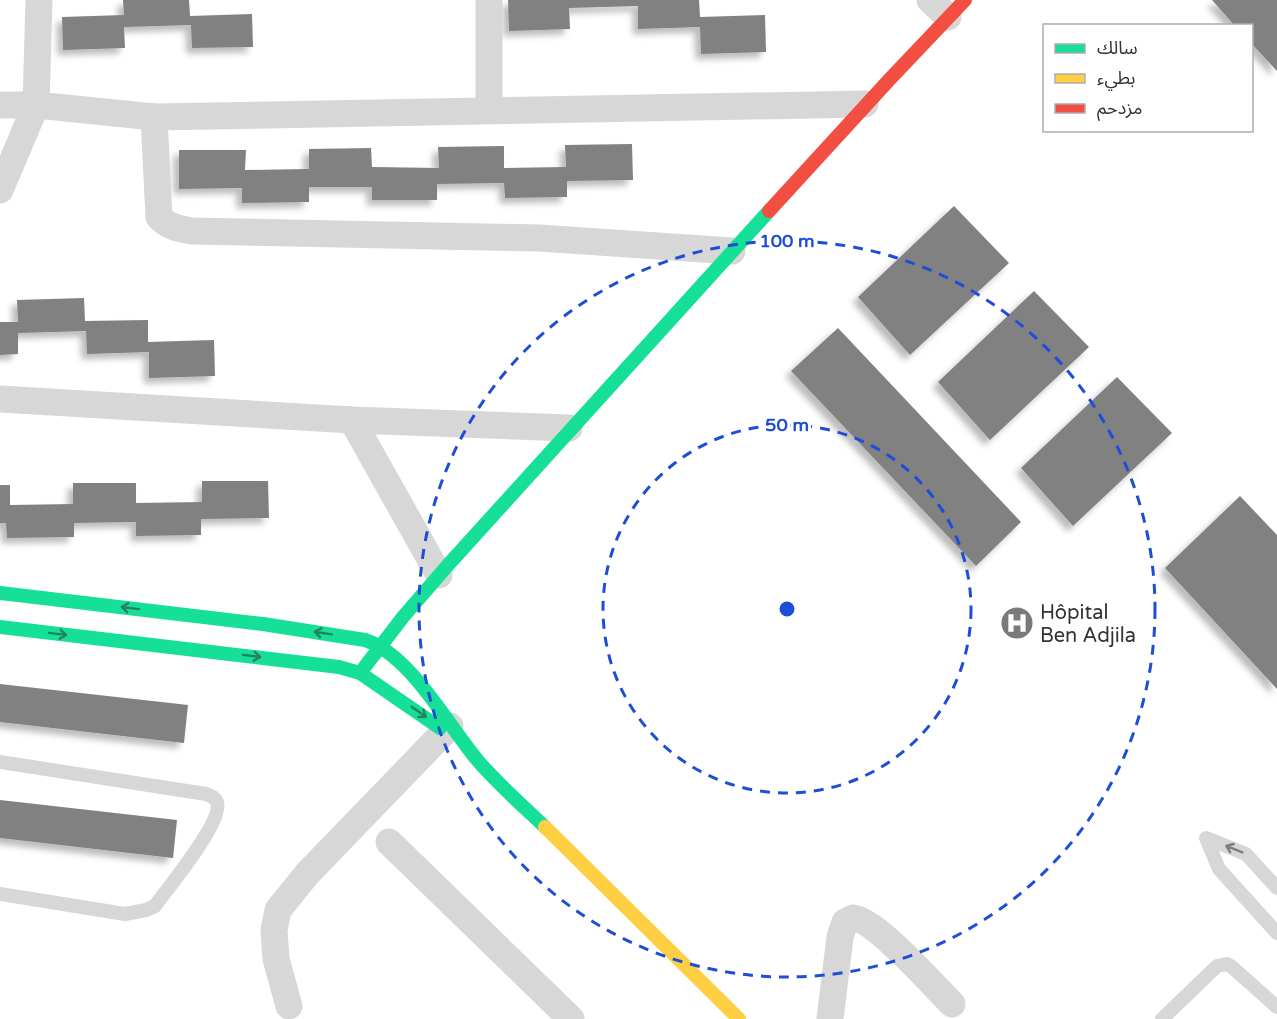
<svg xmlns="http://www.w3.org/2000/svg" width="1277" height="1019" viewBox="0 0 1277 1019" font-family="'Varela Round','Noto Sans Arabic',sans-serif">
	<defs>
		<filter id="shadow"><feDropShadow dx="-5.5" dy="5.5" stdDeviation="3" flood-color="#0004"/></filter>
	</defs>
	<rect width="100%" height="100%" fill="#fff"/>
	<g fill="#818181" filter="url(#shadow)">
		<polygon points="123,0 189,0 190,16 252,14 253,47 192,48 191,25 124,27 125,48 63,50 62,17 124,15"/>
		<polygon points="508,0 699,0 700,17 765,15 766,52 701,54 700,27 638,29 638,6 569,8 570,29 509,31"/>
		<polygon points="1212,0 1277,0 1277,71 1252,44 1252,26 1235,26"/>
		<polygon points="632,144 633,180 567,181 567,197 505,198 504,183 437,184 437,200 372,200 372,187 309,187 309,202 242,203 242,188 179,189 179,150 246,150 245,170 309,169 309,149 371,148 372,167 439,168 438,147 504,146 504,168 566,167 565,145"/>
		<polygon points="954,206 1009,263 910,355 858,297"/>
		<polygon points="1034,291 1089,347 990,440 938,382"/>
		<polygon points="84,298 85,321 148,320 148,342 214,340 215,376 149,378 149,352 87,354 86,331 18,333 18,354 0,355 0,322 18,322 17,300"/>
		<polygon points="838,328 1021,522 976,566 791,371"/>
		<polygon points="1117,377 1172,433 1073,526 1021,468"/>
		<polygon points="202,481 268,481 269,518 201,519 201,535 136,536 136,522 74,523 74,537 7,538 6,523 0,523 0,485 10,485 10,505 73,504 73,483 136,483 136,503 202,502"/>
		<polygon points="1240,496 1277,535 1277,689 1165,568"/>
		<polygon points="0,684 188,705 184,743 0,722"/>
		<polygon points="0,800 177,820 173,858 0,838"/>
	</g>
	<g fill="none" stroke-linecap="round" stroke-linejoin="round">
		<g stroke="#d7d7d7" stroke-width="14">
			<path d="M 0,762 L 206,794 C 211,796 215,797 217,802 C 224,821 167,889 155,906 L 146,910 L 125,914 L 0,894"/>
			<polyline points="1277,888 1246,854 1206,838 1219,869 1277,933"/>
			<polyline points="1162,1019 1217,966 1227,964 1232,967 1277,1007"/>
		</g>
		<g stroke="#d7d7d7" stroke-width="27">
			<polyline points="39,0 36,105 154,117 865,104"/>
			<polyline points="489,0 489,110"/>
			<polyline points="930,0 948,17"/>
			<polyline points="0,105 36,105 0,190"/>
			<path d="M 154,117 L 159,217 C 168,227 180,229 192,231 L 539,238 L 732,251"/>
			<polyline points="0,399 352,420 569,428"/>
			<polyline points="352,420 439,575"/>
			<polyline points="389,842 571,1019"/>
			<polyline points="289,1006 276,959 274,930 278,910 307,874 450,726"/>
			<path d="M 830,1019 L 840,937 L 845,922 L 853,918 C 875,919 934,986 952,1004"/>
		</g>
		<g stroke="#16e098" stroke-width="14">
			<path d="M 0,593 L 263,624 L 365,640 C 411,655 448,726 479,762 C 499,785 523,806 545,827"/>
			<polyline points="0,627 339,667 360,673 440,728"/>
			<polyline points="360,673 403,617 448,565 769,211"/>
		</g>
		<polyline stroke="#ffcf43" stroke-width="14" points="545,827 739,1019"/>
		<polyline stroke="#f24e42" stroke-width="14" points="769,211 889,80 965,0"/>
	</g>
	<defs><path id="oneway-shaft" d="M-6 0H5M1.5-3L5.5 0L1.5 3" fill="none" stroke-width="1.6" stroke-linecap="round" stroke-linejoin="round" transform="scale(1.5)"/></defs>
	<g stroke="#268160">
		<use href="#oneway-shaft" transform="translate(130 608) rotate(-173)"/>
		<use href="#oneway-shaft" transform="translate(323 633) rotate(-171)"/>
		<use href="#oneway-shaft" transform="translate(58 634) rotate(7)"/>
		<use href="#oneway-shaft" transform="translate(252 656) rotate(7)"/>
		<use href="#oneway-shaft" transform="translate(419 712) rotate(35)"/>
	</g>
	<use stroke="#7d7d7d" href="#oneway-shaft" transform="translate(1234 849) rotate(-158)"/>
	<g fill="none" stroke="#1d4ed8" stroke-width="3" stroke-dasharray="10 8">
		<circle cx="787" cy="609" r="184"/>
		<circle cx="787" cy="609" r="368"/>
	</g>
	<defs>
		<symbol id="hospital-disc" viewBox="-11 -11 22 22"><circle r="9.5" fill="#7a7a7a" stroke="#fff"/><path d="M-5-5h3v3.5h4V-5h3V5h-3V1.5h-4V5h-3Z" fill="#fff"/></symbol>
	</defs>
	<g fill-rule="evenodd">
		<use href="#hospital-disc" x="998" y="604" width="38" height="38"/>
	</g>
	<g text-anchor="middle" stroke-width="6" stroke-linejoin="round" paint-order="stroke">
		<g font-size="20" fill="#333" stroke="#fff" text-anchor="start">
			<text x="1040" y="619">Hôpital<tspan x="1040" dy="23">Ben Adjila</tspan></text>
		</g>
	</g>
	<circle cx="787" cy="609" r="9" fill="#1d4ed8" stroke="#fff" stroke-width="3"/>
	<g font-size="18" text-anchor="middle" font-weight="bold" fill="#1d4ed8" stroke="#fff" stroke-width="6" stroke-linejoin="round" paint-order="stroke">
		<text x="787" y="247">100 m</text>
		<text x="787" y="431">50 m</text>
	</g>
	<rect x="1043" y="24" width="210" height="108" fill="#ffffff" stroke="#adadad" stroke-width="1.5"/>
	<rect x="1055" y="44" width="30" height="9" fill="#16e098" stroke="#adadad" stroke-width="1.5"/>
	<text x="1097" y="54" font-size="18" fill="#333333">سالك</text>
	<rect x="1055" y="74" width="30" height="9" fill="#ffcf43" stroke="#adadad" stroke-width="1.5"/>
	<text x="1097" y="84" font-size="18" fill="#333333">بطيء</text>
	<rect x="1055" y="104" width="30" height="9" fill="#f24e42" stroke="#adadad" stroke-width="1.5"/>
	<text x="1097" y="114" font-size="18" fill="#333333">مزدحم</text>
</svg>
